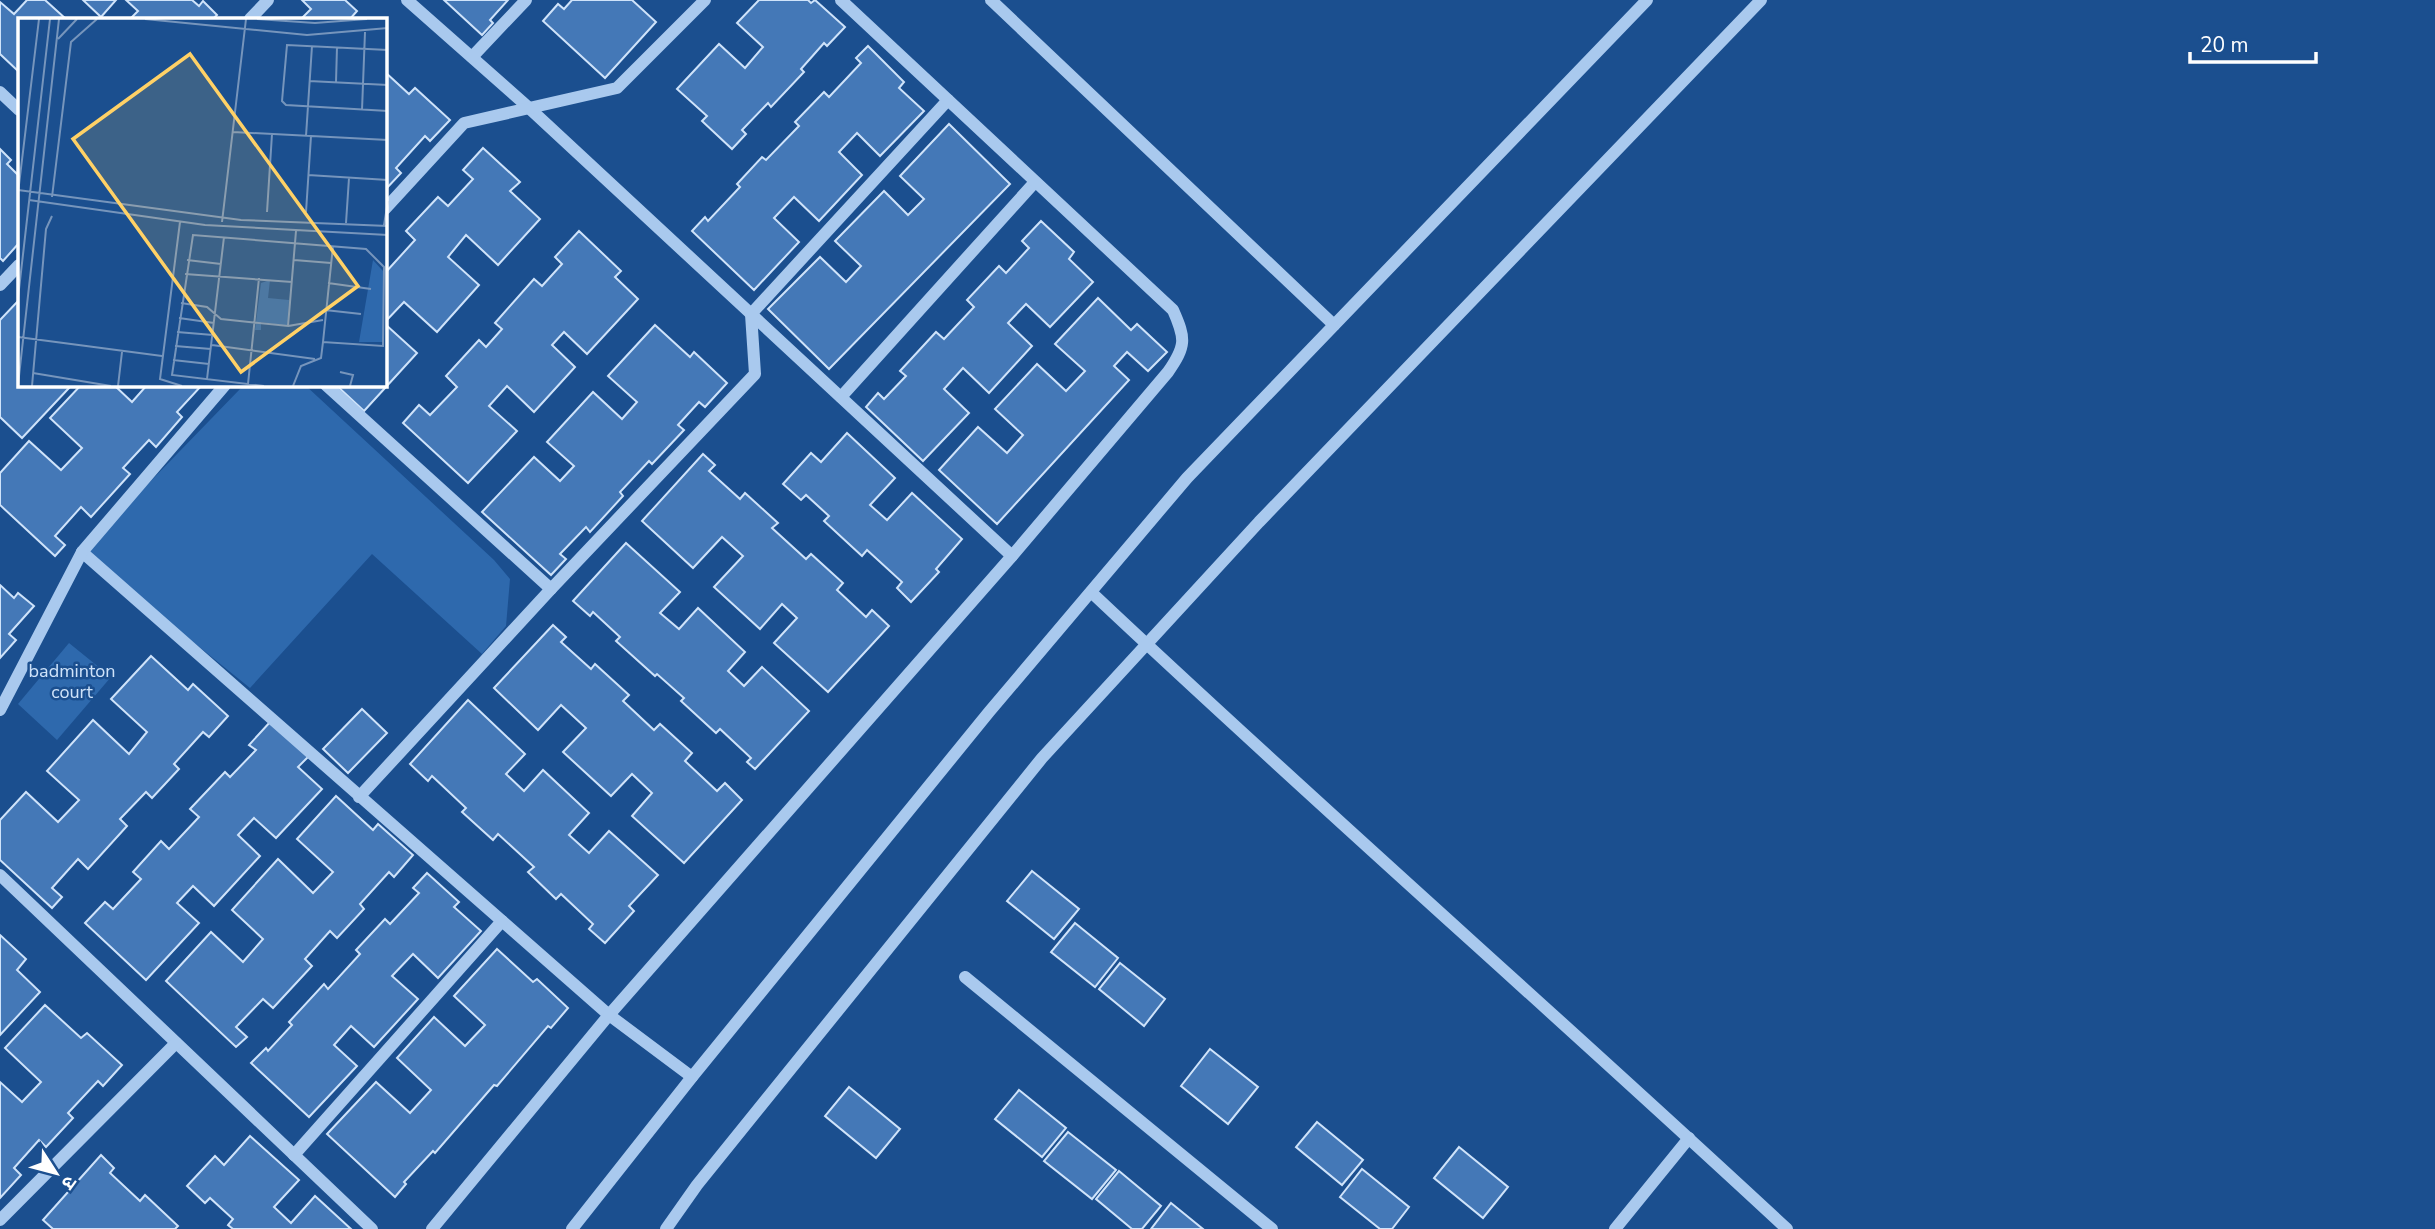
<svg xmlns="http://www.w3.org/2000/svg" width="2435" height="1229" viewBox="0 0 2435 1229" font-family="'Nunito Sans','Noto Sans Devanagari',sans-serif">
	<rect width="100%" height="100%" fill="#1b4f8f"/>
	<g fill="#2e69ad">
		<polygon points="239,385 305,385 494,560 510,579 506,626 482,654 372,554 250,688 82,552 241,388"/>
		<polygon points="69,643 111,677 57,740 18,704"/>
	</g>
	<g fill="#4478b7" stroke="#cfe3fa" stroke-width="2">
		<polygon points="27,0 45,0 66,19 19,19 19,72 0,54 0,2 14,14"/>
		<polygon points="83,0 116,0 101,17"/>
		<polygon points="126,0 192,0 199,6 203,1 217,15 213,19 130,19 138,11"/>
		<polygon points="302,0 345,0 357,11 350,19 301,19 311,9"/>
		<polygon points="444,0 508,0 490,20 493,23 482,35"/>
		<polygon points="572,0 632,0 656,22 605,78 543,21 558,4 564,9"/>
		<polygon points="759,0 808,0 811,3 815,0 845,27 827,46 824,43 801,69 804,72 771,107 768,103 742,130 746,134 732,149 702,121 707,116 677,89 719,44 745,68 763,47 737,23"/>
		<polygon points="868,46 904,82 899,88 924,111 880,156 857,133 839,152 862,175 819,221 794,197 774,218 799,242 754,290 692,231 705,217 708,221 740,187 737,184 762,157 766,160 799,126 795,122 824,92 829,97 861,63 856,58"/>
		<polygon points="385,72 409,94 415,88 450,120 430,141 425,136 396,168 401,173 385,190"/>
		<polygon points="949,124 1010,184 829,369 768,309 820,257 846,282 861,266 835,241 884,191 908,215 924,199 900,176"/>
		<polygon points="483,148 520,182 510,191 540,219 498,265 466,235 448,257 479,285 437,332 404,302 385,322 385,273 415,240 406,231 438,197 448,206 473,179 463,170"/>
		<polygon points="0,149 11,160 7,164 19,176 19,243 3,261 0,258"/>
		<polygon points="1041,221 1074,252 1069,259 1093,282 1050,327 1026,304 1008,323 1032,346 989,393 963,368 944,389 969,413 923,461 866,407 878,393 884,399 906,376 900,371 936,332 944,339 974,307 967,300 999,266 1006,273 1029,248 1022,241"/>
		<polygon points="579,231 621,271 615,277 638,299 587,354 564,332 552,345 575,367 534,412 507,386 489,406 517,431 468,483 403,423 419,405 430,415 457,387 446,376 479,340 486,347 502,329 495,323 534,279 542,286 562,264 555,257"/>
		<polygon points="1098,298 1131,330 1137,324 1167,352 1148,371 1127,352 1114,366 1129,380 997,524 939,470 978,427 1007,453 1023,435 995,409 1037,364 1066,391 1085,371 1055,344"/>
		<polygon points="19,300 19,385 66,385 69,388 22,438 0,417 0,320"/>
		<polygon points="385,324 417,353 364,411 336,385 385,385"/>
		<polygon points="655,325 690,357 694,352 727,383 705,407 699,402 678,425 684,430 652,464 649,461 620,492 623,496 590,532 586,527 560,554 566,559 551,575 482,512 534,457 560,481 574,466 547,442 593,392 622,419 637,402 608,376"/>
		<polygon points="81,385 114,385 132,402 147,385 202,385 177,412 182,417 156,447 149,440 123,468 130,474 91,517 81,507 55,536 65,545 55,556 0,505 0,473 29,441 61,470 82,448 50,418"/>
		<polygon points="847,433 895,478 870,505 887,520 912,493 962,539 936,569 939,572 911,602 897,588 902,582 867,550 862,556 824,521 829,516 806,495 801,500 783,484 811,453 821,462"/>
		<polygon points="703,454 715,465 709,471 740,499 745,493 778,523 772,528 806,559 811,554 843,583 837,590 866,617 872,610 889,626 828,692 774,643 797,618 782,604 760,629 714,587 743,556 722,537 693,568 642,521"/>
		<polygon points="626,543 680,592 660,613 679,629 698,608 745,652 728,671 744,686 762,667 809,711 755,769 747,762 751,758 720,729 716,733 681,701 684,698 657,674 655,676 616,641 620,637 593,612 590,616 573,601"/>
		<polygon points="0,585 14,598 18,593 34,606 9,634 16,640 0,658"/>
		<polygon points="553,625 566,637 561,642 591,669 595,664 629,695 623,701 654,730 660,724 692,753 685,761 717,791 725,783 742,800 684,863 632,816 652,793 632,774 611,796 563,752 586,728 561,705 538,730 494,688"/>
		<polygon points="151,656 188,690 193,684 228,716 209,737 203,732 174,764 179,769 152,798 146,792 120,819 127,826 88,869 78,859 52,888 62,897 52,908 0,860 0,820 26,792 58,822 79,800 47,771 93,720 129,754 147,732 111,699"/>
		<polygon points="468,700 525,754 506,774 524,791 543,770 589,813 569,835 589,853 609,831 658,875 629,906 634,911 605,943 589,929 593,924 561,894 556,899 528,872 534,867 498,834 493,840 462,812 466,808 432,776 428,781 410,764"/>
		<polygon points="362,709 387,733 348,773 323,749"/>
		<polygon points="271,721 309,756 298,767 322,789 276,838 254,818 238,835 260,856 214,906 193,886 177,903 199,923 146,980 85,923 105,902 113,909 141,879 133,872 161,841 169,849 199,817 190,809 225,772 230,777 256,750 249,745"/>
		<polygon points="336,796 373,830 378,824 413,855 394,877 389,872 360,904 364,909 337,938 330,931 305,959 312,966 273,1008 263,999 236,1027 247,1037 236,1047 166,981 211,932 243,962 263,939 232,910 278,859 313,893 333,872 297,839"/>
		<polygon points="1032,871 1079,909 1054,939 1007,901"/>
		<polygon points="427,873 459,902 454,907 481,931 438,978 413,954 392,976 418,999 374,1047 351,1026 334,1045 357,1066 309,1117 251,1063 266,1048 268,1051 292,1025 289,1022 324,984 328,989 360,954 356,950 385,919 390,924 419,893 413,888"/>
		<polygon points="1075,923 1118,958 1095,987 1051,952"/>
		<polygon points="0,935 26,959 17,970 40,992 0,1035"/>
		<polygon points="497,949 533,982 537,979 568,1008 551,1028 548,1026 497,1086 494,1085 435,1153 433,1151 404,1182 406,1184 395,1197 327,1134 376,1082 410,1113 431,1090 397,1058 434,1017 465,1046 485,1025 454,996"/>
		<polygon points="1120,963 1165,999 1144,1026 1099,989"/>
		<polygon points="45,1005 81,1038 87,1033 122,1065 103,1086 98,1081 68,1113 73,1118 46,1147 39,1140 14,1168 21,1175 0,1198 0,1082 22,1102 41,1082 5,1048"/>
		<polygon points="1210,1049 1258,1087 1228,1124 1181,1086"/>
		<polygon points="849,1087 900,1129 876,1158 825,1116"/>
		<polygon points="1019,1090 1066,1128 1042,1157 995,1119"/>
		<polygon points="1317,1122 1363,1160 1342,1185 1296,1147"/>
		<polygon points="1068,1132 1116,1170 1092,1199 1044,1161"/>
		<polygon points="250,1136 299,1180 274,1207 291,1223 315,1196 351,1229 233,1229 228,1225 233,1219 210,1198 205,1203 187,1186 215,1156 224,1165"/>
		<polygon points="1459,1147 1508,1187 1483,1218 1434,1178"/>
		<polygon points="101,1155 114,1168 110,1173 140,1201 145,1195 178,1226 175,1229 53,1229 43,1220"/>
		<polygon points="1362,1169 1409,1207 1392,1229 1380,1229 1340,1197"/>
		<polygon points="1119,1171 1161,1206 1142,1229 1132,1229 1096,1199"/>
		<polygon points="1171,1203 1203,1229 1151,1229"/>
	</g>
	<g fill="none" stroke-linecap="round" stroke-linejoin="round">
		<g stroke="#a9c9ee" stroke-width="12">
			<polyline points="407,0 528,107 1012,556"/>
			<polyline points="991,0 1334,325"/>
			<polyline points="250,19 268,0"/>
			<polyline points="472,57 526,0"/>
			<polyline points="0,92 19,110"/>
			<polyline points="385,209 464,123 617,88 705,0"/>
			<polyline points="0,285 19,265"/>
			<polyline points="225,385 82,552 609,1015 692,1077"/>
			<polyline points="326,385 551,589"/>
			<polyline points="841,397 1035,182"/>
			<path d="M 1091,592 C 1320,808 1557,1015 1787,1229"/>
			<polyline points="0,710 82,552"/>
			<polyline points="359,797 551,589 755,374 751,314 948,100"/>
			<polyline points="0,875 372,1229"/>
			<polyline points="965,977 1272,1229"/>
			<polyline points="294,1155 502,921"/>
			<polyline points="0,1220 176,1043"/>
			<path d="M 432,1229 L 609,1015 L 1012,556 L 1168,372 C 1186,346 1186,339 1173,310 L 841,0"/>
			<polyline points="572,1229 692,1077 989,712 1187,478 1647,0"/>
			<polyline points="666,1229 697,1185 1042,758 1259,522 1761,0"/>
			<polyline points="1615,1229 1689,1138"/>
		</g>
	</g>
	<g text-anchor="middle" stroke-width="5" stroke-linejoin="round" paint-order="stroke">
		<g font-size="18" fill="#cfe3fa" stroke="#1b4f8f">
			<text x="72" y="677">badminton<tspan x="72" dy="21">court</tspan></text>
		</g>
	</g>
	<g transform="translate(18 18)">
		<rect width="369" height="369" fill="#1b4f8f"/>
		<path d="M 355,242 L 365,253 L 365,324 L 341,324 ZM 252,262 L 250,280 L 271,282 L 270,308 L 243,304 L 243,312 L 237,312 L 243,265 Z" fill="#2e69ad"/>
		<path fill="none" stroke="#7695bc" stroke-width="2" d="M 127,1 L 289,17 L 370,10M 239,1 L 297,5 L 349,1M 40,21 L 59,1M 370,32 L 269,27 L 264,83 L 268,87 L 370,93M 291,63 L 370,67M 318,64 L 319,29M 344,92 L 347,14M 215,114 L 370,122M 288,118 L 294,28M 290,157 L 370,162M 0,172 L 223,202 L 370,208M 0,175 L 21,1M 34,179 L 53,24 L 79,1M 11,182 L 187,207 L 370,217M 249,194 L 254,116M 288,194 L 293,118M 162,204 L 142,361 L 164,368M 204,204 L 228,1M 328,205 L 331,160M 366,207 L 370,183M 169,242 L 203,246M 276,242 L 313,245M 167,256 L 274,264M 310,265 L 353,271M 0,280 L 32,1M 163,285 L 189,289 L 203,301 L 270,308 L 278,213M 307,292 L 343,296M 161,300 L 196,305M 270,308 L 305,302M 159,314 L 195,317M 0,319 L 144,338M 305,324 L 315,228M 194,327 L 297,341M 157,328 L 193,331M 155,342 L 191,346M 322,354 L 335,357 L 332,368M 15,355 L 93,368M 189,361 L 206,219M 230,366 L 241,260M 0,367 L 41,1M 14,368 L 28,211 L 34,198M 100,368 L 104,334M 246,368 L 154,357 L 175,217 L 348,231 L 366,249 L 365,328 L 305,324 L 303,340 L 283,348 L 275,368"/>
		<path fill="#ffd166" fill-opacity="0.15" stroke="#ffd166" stroke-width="3.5" d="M 172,36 L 340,268 L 223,354 L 55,121 Z"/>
		<rect width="369" height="369" fill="none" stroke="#fff" stroke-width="3.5"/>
	</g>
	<g transform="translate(56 1173) rotate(126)" stroke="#1b4f8f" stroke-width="5" paint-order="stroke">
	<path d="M0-5L12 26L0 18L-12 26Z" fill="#ffffff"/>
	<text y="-10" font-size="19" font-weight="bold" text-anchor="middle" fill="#ffffff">उ</text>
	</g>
	<path d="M2190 52v10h126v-10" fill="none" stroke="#ffffff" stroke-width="3.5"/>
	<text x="2200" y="52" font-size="21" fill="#ffffff" stroke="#1b4f8f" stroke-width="5" paint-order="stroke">20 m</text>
</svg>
